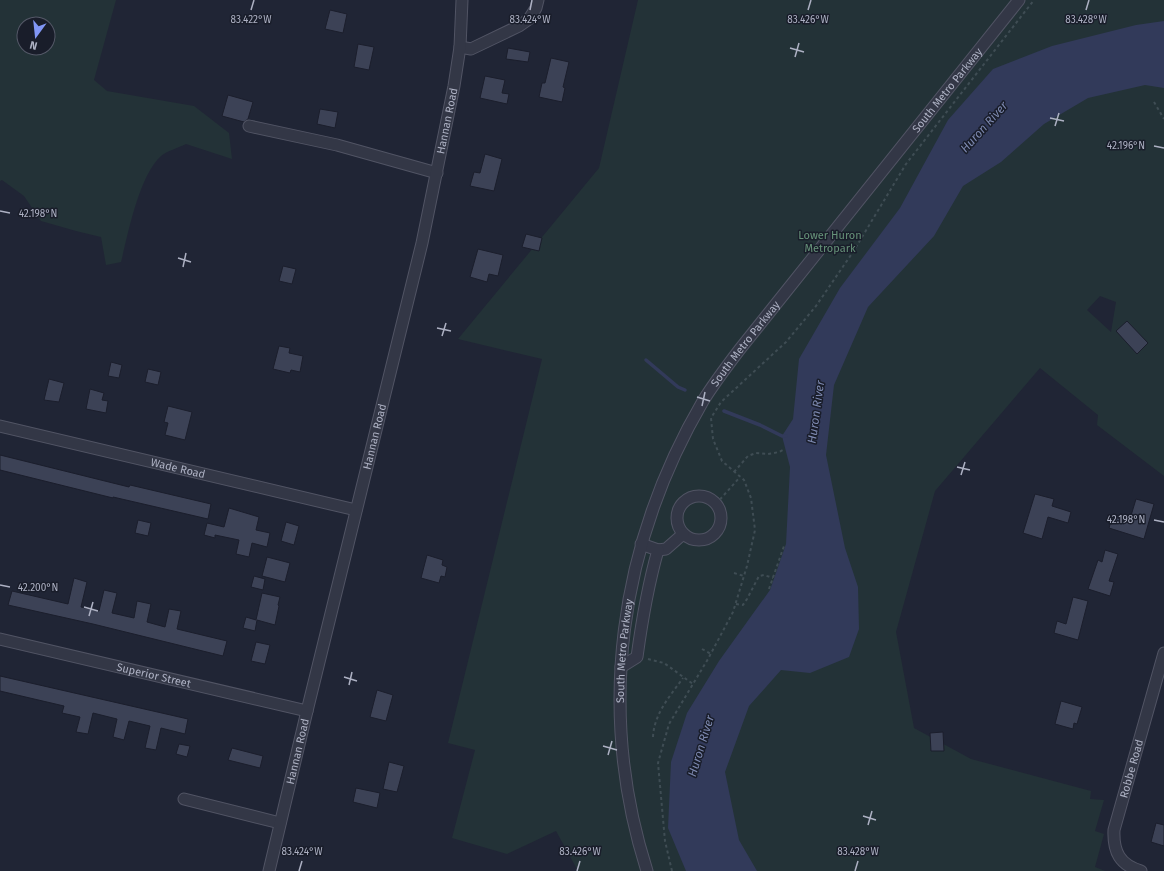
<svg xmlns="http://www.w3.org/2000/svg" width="1164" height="871" viewBox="0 0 1164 871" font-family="'Fira Sans',sans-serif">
	<rect width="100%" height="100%" fill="#202535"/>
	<g fill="#233237" fill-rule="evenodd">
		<path d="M 0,0 L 116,0 L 94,80 L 107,91 L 194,106 L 229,133 L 232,159 L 186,144 C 178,148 167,151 161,156 C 139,176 128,234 121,262 L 106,265 L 101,237 L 76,231 L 41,221 L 24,196 L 2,180 L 0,181 ZM 24,24 L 48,24 L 48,48 L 24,48 Z"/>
		<path d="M 638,0 L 1164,0 L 1164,476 L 1097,425 L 1098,415 L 1040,368 L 935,491 L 896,632 L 914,728 L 971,759 L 1091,791 L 1090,799 L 1104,800 L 1095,831 L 1104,834 L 1095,867 L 1105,871 L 578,871 L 556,831 L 507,854 L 452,838 L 475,750 L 448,743 L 542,359 L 458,339 L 599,168 ZM 1100,296 L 1116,302 L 1111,332 L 1087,310 Z"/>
	</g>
	<polygon fill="#323a5a" points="1164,21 1164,88 1145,85 1088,98 1044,124 1001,162 963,186 934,236 868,307 834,385 826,455 845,548 858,587 859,629 849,657 810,673 781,670 749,706 725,772 739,840 757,871 686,871 668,828 671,762 687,713 719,661 770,590 786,544 790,467 782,436 793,419 799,359 840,288 900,208 948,120 993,69 1052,46 1136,25"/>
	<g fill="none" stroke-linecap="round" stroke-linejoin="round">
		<g stroke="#323a5a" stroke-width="3.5">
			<polyline points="646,360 678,387 685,390"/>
			<polyline points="724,411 760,425 782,436 786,436"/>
		</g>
	</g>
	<g fill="#3c4256" stroke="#1b1e2c">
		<polygon points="330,10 347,14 343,33 325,29"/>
		<polygon points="358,44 374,47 369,70 354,67"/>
		<polygon points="508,48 530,52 528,62 506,59"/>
		<polygon points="551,58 569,62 563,87 565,88 562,102 539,97 542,83 545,83"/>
		<polygon points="485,76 505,80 502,93 509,94 507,104 480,98"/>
		<polygon points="228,95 253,102 248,119 244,122 222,116"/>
		<polygon points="320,109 338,112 335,128 317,124"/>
		<polygon points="485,154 502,159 494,191 470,186 474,172 480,173"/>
		<polygon points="526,234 542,238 539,251 522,247"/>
		<polygon points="478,249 503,255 498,276 489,274 487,282 470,277"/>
		<polygon points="283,266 296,269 292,284 279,281"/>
		<polygon points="1127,321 1148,343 1137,354 1116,331"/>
		<polygon points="279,346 290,348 289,353 303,356 300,372 291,370 290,373 273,369"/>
		<polygon points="111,362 122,365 119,378 108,376"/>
		<polygon points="148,369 161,372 158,385 145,382"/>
		<polygon points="49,379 64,383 59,402 44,400"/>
		<polygon points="90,389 104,393 102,400 108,401 106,413 86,409"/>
		<polygon points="168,406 192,412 185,440 165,435 168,423 164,422"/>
		<polygon points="0,455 129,487 130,485 211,504 208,519 113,497 113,498 0,470"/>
		<polygon points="1035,494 1054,499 1052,506 1071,512 1068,523 1048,517 1042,539 1023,533"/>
		<polygon points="1136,499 1154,504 1144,539 1109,528 1113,514 1130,519"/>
		<polygon points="229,508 259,517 256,530 270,533 267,547 252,543 249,557 236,554 239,540 215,535 215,538 204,535 207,523 224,527"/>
		<polygon points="138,520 151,523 148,536 135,533"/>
		<polygon points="286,522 299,526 294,545 281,541"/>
		<polygon points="1105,550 1118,554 1109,581 1114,582 1110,596 1088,589 1098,560 1102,562"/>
		<polygon points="427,555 443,560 442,565 447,567 445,577 441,576 439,583 421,578"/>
		<polygon points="267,557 290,563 285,582 262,576"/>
		<polygon points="254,576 265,579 263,590 251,587"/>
		<polygon points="74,578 87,582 81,607 99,611 104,590 117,593 112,613 134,618 137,601 151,604 147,622 165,627 169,609 181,611 177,629 227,641 223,656 93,624 8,605 12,591 68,604"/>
		<polygon points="262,593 280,597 278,605 279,606 275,625 257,620 255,631 243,628 246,617 256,620"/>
		<polygon points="1073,597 1088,601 1078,640 1054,633 1057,621 1066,624"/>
		<polygon points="256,642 270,645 265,664 251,661"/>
		<polygon points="0,676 188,719 185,734 161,728 156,750 145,748 150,726 129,721 124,740 113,737 117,719 93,713 88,734 76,732 80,717 62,713 64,706 0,691"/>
		<polygon points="377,690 393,695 386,721 370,717"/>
		<polygon points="1061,701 1082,707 1077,724 1074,723 1073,729 1055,724"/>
		<polygon points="943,732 944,751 931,751 930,733"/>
		<polygon points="179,744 190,746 187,757 176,754"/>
		<polygon points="232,748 263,756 260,768 228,760"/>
		<polygon points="389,762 404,766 397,792 383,789"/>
		<polygon points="356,788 380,793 377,808 353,802"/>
		<polygon points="1156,823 1164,825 1164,846 1151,842"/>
	</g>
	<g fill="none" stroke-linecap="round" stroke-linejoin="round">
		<defs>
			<g id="minor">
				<polyline points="460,47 471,49 519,26 529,19 536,8 538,0"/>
				<polyline points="249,126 337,145 437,173"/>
				<path id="s1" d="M 0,426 L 356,510"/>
				<circle cx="699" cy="518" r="22"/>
				<polyline points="658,550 666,549 683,534"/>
				<path id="s2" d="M 0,639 L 307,711"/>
				<path d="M 621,667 L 637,657 C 642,620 648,585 658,550 L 641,544"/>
				<polyline points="184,799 280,823"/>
				<path id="s3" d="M 269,871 L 307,711 L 422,243 L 454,86 L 460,47 L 462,0"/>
				<path id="s4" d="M 647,871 C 596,711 619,545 703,401 C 714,383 727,366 740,349 L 1019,0"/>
				<path id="s5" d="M 1141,871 C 1120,865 1113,852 1114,830 L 1164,653"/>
			</g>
		</defs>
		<use href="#minor" stroke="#515464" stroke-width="13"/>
		<g stroke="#3f4d54" stroke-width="2" stroke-dasharray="3 3" stroke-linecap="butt">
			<polyline points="1154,102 1164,119"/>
			<polyline points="734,472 748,456 756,453 768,454 779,452 785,449"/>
			<polyline points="716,504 740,477"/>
			<polyline points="734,573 744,576"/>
			<polyline points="769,589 784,546"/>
			<polyline points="736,604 743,605 747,599 759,576 764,575 773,578"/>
			<polyline points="702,649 711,654"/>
			<polyline points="648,659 664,663 693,684"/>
			<path d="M 653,737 C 654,714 670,696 683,678"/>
			<polyline points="672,871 665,841 658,763 669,724 708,659 733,612 747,566 755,530 751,498 744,480 722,461 713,439 711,418 721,402 786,342 816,306 853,252 906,164 1034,0"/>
		</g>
		<use href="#minor" stroke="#333746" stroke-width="11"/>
	</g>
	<path fill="none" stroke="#adb1c3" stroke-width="1.5" d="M 251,10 L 254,0M 530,10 L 532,0M 808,10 L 811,0M 1086,10 L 1089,0M 790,48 L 804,52M 795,57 L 799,43M 1050,118 L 1064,121M 1055,126 L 1059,113M 1154,146 L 1164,148M 0,211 L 10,213M 178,258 L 191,262M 183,267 L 186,253M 437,328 L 451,331M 442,336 L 446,323M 697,397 L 710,401M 702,406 L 705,392M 957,467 L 970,470M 961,475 L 965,462M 1154,520 L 1164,522M 0,585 L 10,587M 84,607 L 98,611M 89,616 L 93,602M 344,677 L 357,681M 349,685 L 352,672M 603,746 L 617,750M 608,755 L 612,741M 863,816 L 876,820M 868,825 L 872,811M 299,871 L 302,861M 577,871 L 580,861M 855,871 L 858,861"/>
	<g text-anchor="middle" stroke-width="3" stroke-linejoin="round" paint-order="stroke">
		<g font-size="11" fill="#adb1c3" stroke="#191d2a">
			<text dy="4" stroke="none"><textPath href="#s4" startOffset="883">South Metro Parkway</textPath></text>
			<text dy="4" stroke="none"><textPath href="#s3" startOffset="771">Hannan Road</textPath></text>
			<text dy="4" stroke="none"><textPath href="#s4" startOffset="559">South Metro Parkway</textPath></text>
			<text dy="4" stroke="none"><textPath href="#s3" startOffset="447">Hannan Road</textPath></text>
			<text dy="4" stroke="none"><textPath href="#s1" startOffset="183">Wade Road</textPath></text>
			<text dy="4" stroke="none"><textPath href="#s4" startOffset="223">South Metro Parkway</textPath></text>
			<text dy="4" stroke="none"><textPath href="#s2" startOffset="158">Superior Street</textPath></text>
			<text dy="4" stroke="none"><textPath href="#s3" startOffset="123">Hannan Road</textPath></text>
			<text dy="4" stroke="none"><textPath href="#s5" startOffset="118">Robbe Road</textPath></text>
		</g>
		<g font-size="11" fill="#669279" stroke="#191d2a">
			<text x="830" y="239">Lower Huron<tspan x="830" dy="13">Metropark</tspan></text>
		</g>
		<g font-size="12" font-style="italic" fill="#7d89b0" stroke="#191d2a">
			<text transform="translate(984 127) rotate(-48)" y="4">Huron River</text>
			<text transform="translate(816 412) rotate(-82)" y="4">Huron River</text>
			<text transform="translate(701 746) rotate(-73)" y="4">Huron River</text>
		</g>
	</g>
	<g font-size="10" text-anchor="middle" fill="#adb1c3" stroke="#191d2a" stroke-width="3" stroke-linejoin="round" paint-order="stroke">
		<text x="251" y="23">83.422°W</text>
		<text x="530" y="23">83.424°W</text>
		<text x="808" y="23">83.426°W</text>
		<text x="1086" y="23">83.428°W</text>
		<text x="1126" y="149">42.196°N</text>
		<text x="38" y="217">42.198°N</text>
		<text x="1126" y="523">42.198°N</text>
		<text x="38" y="591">42.200°N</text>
		<text x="302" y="855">83.424°W</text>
		<text x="580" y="855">83.426°W</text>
		<text x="858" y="855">83.428°W</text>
	</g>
	<g transform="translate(36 36) rotate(195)"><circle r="19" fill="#191d2a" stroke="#545867"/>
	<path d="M0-3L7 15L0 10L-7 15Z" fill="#8196f5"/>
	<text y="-6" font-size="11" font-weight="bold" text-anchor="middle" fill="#adb1c3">N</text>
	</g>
</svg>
